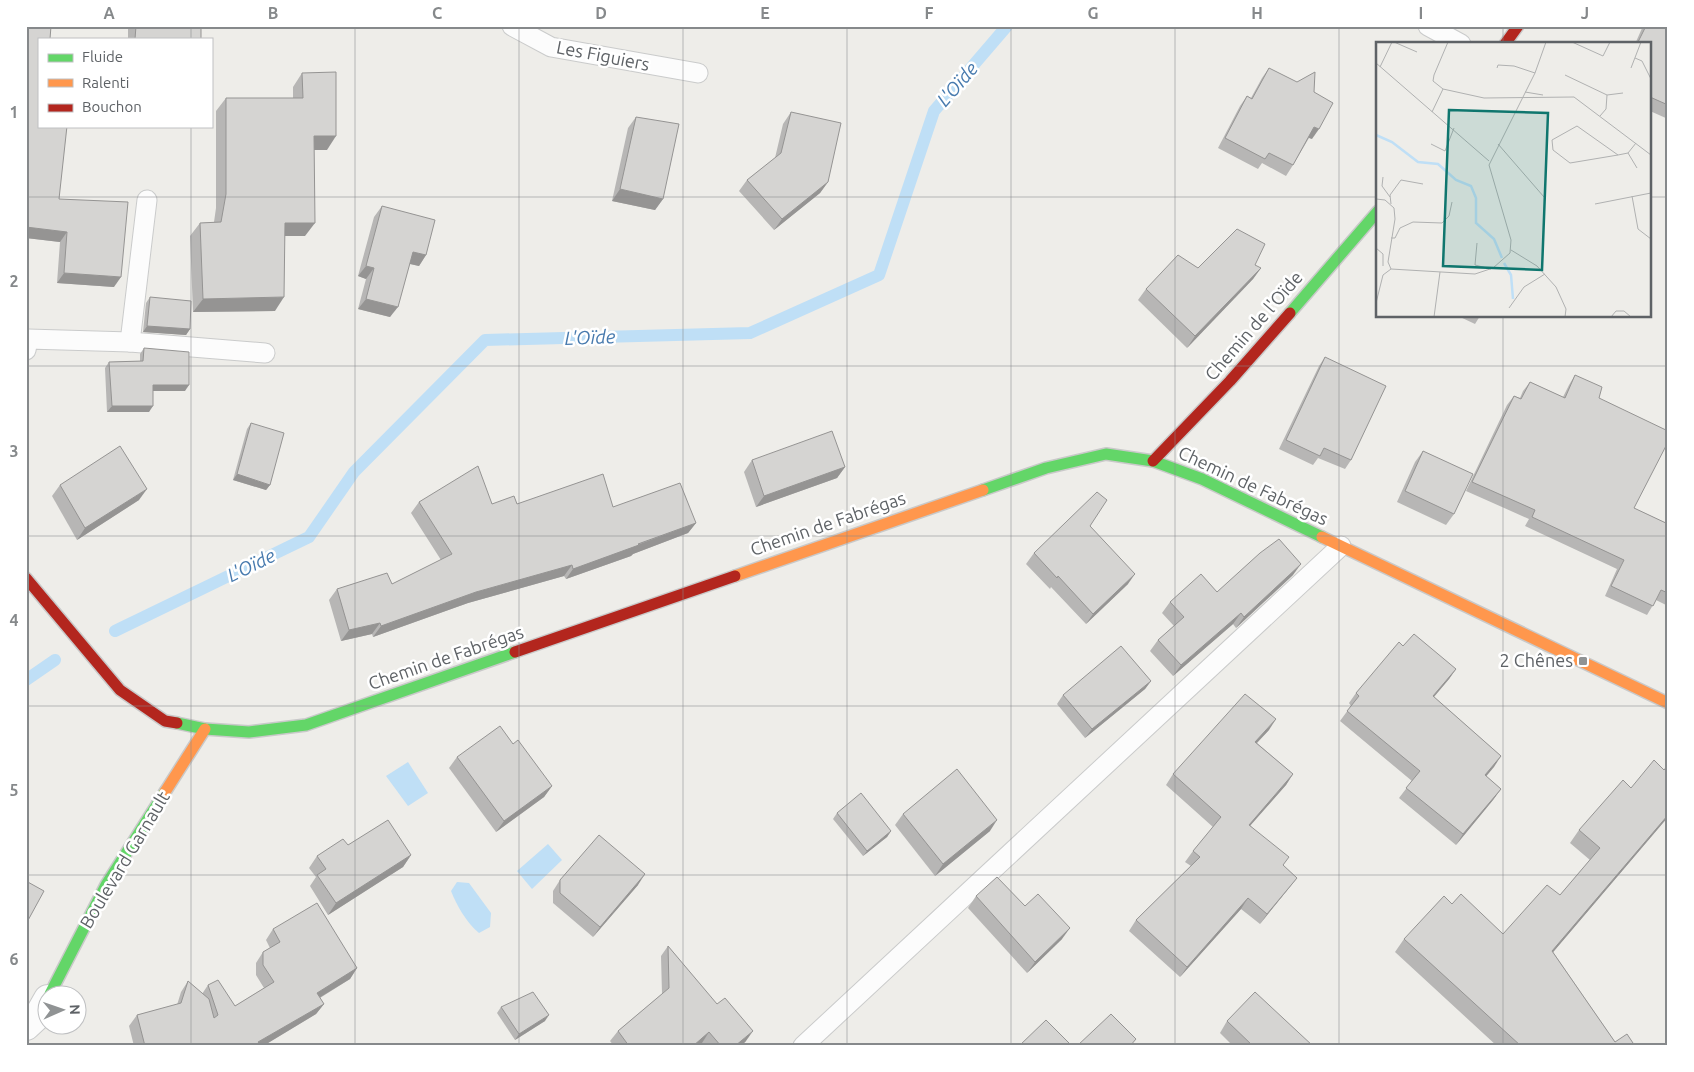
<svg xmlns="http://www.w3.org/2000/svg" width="1694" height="1072" viewBox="0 0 1694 1072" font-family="Ubuntu,sans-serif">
	<rect width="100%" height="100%" fill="#eeede9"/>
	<g fill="#bfdff6">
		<polygon points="408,762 428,793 408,806 386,776"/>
		<polygon points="548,844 562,860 532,889 517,871"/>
		<path d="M 457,882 L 469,883 L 491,913 L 490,927 L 479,933 C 466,922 457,906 451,891 Z"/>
	</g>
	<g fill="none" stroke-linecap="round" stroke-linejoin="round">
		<g stroke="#bfdff6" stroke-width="12">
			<polyline points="115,631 309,537 354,472 485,340 750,333 879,275 934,111 1007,26"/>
			<polyline points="26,680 55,660"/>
		</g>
		<defs>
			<g id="lane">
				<polyline points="512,26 551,47 698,73"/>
				<polyline points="1428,26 1461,44"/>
				<polyline points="130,342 147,200"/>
				<polyline points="26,350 28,339 130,342 265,353"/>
				<polyline points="803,1046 1341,546"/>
			</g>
			<polyline id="street" points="26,1026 40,1013 48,999"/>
			<g id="fast">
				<polyline points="1290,313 1378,211"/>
				<polyline points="983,490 1046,468 1106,454 1153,461 1202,479 1322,537"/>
				<polyline points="177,723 205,729 249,732 306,725 515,652"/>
				<polyline points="50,994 106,885 165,792"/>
			</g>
			<g id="slow">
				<polyline points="1322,537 1668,703"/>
				<polyline points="735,576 983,490"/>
				<polyline points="165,792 205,729"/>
			</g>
			<g id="jam">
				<polyline points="1505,44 1518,26"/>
				<polyline points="1153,461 1230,381 1290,313"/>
				<polyline points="26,578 120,690 165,721 177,723"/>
				<polyline points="515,652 735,576"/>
			</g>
		</defs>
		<use href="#lane" stroke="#cacbcb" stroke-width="21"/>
		<use href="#street" stroke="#cacbcb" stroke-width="30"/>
		<use href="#fast" stroke="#c9c9c9" stroke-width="14"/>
		<use href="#slow" stroke="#c9c9c9" stroke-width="14"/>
		<use href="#jam" stroke="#c9c9c9" stroke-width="14"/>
		<use href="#lane" stroke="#fcfcfc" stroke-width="19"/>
		<use href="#street" stroke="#fcfcfc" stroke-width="28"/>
		<use href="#fast" stroke="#63d668" stroke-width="11"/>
		<use href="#slow" stroke="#ff974d" stroke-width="11"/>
		<use href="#jam" stroke="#b3261e" stroke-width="11"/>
	</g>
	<g fill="#b7b6b5">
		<polygon points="26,26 39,39 59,199 114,287 57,283 60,242 26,238"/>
		<rect x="128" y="26" width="73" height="13"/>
		<polygon points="1643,26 1668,26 1668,119 1650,111 1650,44 1635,44"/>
		<polygon points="1269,68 1312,139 1309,138 1293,165 1286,176 1262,163 1258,169 1218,148 1240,106 1247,96 1251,98 1262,78"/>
		<polygon points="302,73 327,150 314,150 305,236 285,236 275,311 193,312 190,236 200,223 214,222 216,208 216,111 226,98 293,98 293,87"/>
		<polygon points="791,112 828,182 820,193 774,230 739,191 747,180 775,158 783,124"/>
		<polygon points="636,117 663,199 655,210 612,201 628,128"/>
		<polygon points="382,206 426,255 419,266 410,264 390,317 358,309 366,279 358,276 374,217"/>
		<polygon points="1198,268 1261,268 1253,279 1187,348 1138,300 1146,289"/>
		<polygon points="150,297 190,329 186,335 143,332 146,303"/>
		<polygon points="1458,316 1480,316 1475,324"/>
		<polygon points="144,348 185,391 153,391 149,412 107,412 105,368 109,362 140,361 140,354"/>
		<polygon points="1325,357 1351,460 1345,469 1318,458 1313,465 1279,449 1319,366"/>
		<polygon points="1575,375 1599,398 1634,508 1668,524 1668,606 1656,600 1647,615 1605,596 1617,569 1525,526 1529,519 1466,491 1507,405 1514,396 1520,398 1523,391 1530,382 1563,397 1569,385"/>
		<polygon points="251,423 270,485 266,490 233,480 247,429"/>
		<polygon points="1423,451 1454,514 1446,525 1397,502 1415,462"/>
		<polygon points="752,460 845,467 837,478 756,507 744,472"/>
		<polygon points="60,485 139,500 77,540 52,496"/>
		<polygon points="419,502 613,507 696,523 688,533 633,554 631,556 566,579 564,576 468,603 373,637 372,634 341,641 329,600 337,589 392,584 441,560 411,513"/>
		<polygon points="1090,526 1128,584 1086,624 1051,587 1050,589 1026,564 1034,553"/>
		<polygon points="1293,575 1236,628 1233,624 1173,676 1150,651 1158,640 1174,626 1162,613 1170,602"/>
		<polygon points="1403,646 1456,669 1449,679 1434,697 1501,756 1486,776 1501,789 1493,800 1456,845 1399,798 1412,781 1340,721 1351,706 1349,703 1356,693"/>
		<polygon points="1151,681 1145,689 1085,738 1057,704 1063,695"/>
		<polygon points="1269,730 1257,743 1293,774 1286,785 1250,825 1284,866 1297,878 1289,888 1260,924 1241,909 1180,977 1129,931 1136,920 1191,866 1185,862 1193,851 1213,827 1166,785 1173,774"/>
		<polygon points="457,757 552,786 544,797 496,832 449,768"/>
		<polygon points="1668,765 1668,817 1553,952 1615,1042 1635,1046 1497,1046 1395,952 1404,939 1452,904 1503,934 1560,895 1590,860 1570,843 1579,830 1631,788 1664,770"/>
		<polygon points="837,813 891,831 887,837 863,856 833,819"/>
		<polygon points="903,814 990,831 935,876 895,825"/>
		<polygon points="348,845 411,855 403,867 328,915 310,886 316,877 309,868 317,856"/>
		<polygon points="560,880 638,885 593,937 553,903 553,891"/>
		<polygon points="976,896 1062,939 1027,973 968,908"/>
		<polygon points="273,929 357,968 350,979 320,998 324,1004 316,1014 263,1046 134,1046 129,1026 137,1015 177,1005 181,992 188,981 202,994 208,985 235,1006 264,988 256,975 256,963 263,952 270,948 266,940"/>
		<polygon points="668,946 746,1041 741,1046 705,1046 702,1043 698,1046 614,1046 610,1041 618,1031 662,994 661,956"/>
		<polygon points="501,1007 545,1021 515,1040 497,1013"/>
		<polygon points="1227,1021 1313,1046 1233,1046 1220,1033"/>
	</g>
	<g fill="#959493">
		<polygon points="1314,127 1319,129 1312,139 1307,137"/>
		<polygon points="314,136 336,136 327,150 304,150"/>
		<polygon points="828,182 820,193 774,230 782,219"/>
		<polygon points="620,189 663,199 655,210 612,201"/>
		<polygon points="285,223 315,223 305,236 276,236"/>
		<polygon points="26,227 67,232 60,242 26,238"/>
		<polygon points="413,252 426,255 419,266 406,263"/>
		<polygon points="366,266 374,268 366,279 358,276"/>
		<polygon points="1261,268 1253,279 1187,348 1195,336"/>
		<polygon points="64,273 121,277 114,287 57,283"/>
		<polygon points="284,297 275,311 193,312 203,299"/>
		<polygon points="366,299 398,307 390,317 358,309"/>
		<polygon points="147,326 190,329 186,335 143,332"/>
		<polygon points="153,385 189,385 185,391 149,391"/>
		<polygon points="112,406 153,406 149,412 107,412"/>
		<polygon points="845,467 837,478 756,507 764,496"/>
		<polygon points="237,474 270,485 266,490 233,480"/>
		<polygon points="147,489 139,500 77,540 85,528"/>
		<polygon points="696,523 688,533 633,554 631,556 566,579 573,569"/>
		<polygon points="1301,564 1293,575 1236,628 1244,617"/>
		<polygon points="572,565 564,576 468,603 373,637 381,626 476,592"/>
		<polygon points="1135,574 1128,584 1086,624 1093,614"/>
		<polygon points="1241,613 1233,624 1173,676 1181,665"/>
		<polygon points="380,623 372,634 341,641 349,630"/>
		<polygon points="1456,669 1449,679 1426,706 1433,696"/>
		<polygon points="1151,681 1145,689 1085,738 1092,729"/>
		<polygon points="1276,719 1269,730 1248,752 1255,742"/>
		<polygon points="1501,756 1494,767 1478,786 1485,775"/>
		<polygon points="1293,774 1286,785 1242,835 1249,825"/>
		<polygon points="552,786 544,797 496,832 504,821"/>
		<polygon points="1501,789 1493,800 1456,845 1463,834"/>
		<polygon points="1668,815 1668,817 1543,964 1552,951"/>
		<polygon points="997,820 990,831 935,876 943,864"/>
		<polygon points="891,831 887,837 863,856 867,851"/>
		<polygon points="411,855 403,867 328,915 336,903"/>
		<polygon points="645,874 638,885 593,937 600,927"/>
		<polygon points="1297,878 1289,888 1260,924 1267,914"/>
		<polygon points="1248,898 1241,909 1180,977 1187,967"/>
		<polygon points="1070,928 1062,939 1027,973 1035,962"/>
		<polygon points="357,968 350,979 309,1004 317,993"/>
		<polygon points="324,1004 316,1014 263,1046 256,1046 258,1042"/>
		<polygon points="549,1015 545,1021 515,1040 519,1034"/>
		<polygon points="753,1031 746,1041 741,1046 735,1046"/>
		<polygon points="709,1032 702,1043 698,1046 693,1046"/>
	</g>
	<g fill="#d5d4d2" stroke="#959493">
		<polygon points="26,26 51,26 50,39 39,39 39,126 67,126 59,199 128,202 121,277 64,273 67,232 26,227"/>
		<polygon points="136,26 201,26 201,39 135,39"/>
		<polygon points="1646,26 1668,26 1668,105 1650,97 1650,44 1637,44"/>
		<polygon points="1269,68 1297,82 1315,72 1314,92 1333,103 1319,129 1314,127 1293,165 1269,153 1265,159 1225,138 1247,96 1252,99"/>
		<polygon points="336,72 336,136 314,136 315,223 285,223 284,297 203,299 200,223 221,222 226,194 226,98 303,98 302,73"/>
		<polygon points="791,112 841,123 828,182 782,219 747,180 781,153"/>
		<polygon points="636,117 679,124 663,199 620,189"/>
		<polygon points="382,206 435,220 426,255 413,252 398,307 366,299 374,268 366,266"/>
		<polygon points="1237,229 1265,244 1255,265 1261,268 1195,336 1146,289 1178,255 1198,268"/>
		<polygon points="150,297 191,301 190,329 147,326"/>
		<polygon points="144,348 189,352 189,385 153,385 153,406 112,406 109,362 143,361"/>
		<polygon points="1325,357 1386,386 1351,460 1324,448 1320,456 1286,440"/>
		<polygon points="1575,375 1602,387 1599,398 1668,431 1668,442 1634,508 1668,524 1668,593 1661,590 1653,606 1611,586 1624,560 1532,517 1535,510 1472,482 1514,396 1521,399 1530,382 1565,398"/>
		<polygon points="251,423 284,433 270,485 237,474"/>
		<polygon points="832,431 845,467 764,496 752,460"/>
		<polygon points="120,446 147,489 85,528 60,485"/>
		<polygon points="1423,451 1473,474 1454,514 1405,491"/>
		<polygon points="478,466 492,504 514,496 517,504 603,474 613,507 680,483 696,523 638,544 639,545 573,569 572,565 476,592 381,626 380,623 349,630 337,589 387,573 392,584 452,554 419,502"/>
		<polygon points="1097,492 1107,500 1090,526 1135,574 1093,614 1058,576 1057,578 1034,553"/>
		<polygon points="1279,539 1301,564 1244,617 1241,613 1181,665 1158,640 1184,617 1170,602 1201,574 1217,592 1260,553"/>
		<polygon points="1414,634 1456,669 1433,696 1501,756 1485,775 1501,789 1463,834 1406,788 1420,771 1347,711 1359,696 1356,693 1399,642 1403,646"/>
		<polygon points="1121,646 1151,681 1092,729 1063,695"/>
		<polygon points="1245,694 1276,719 1255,742 1293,774 1249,825 1289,857 1283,865 1297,878 1267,914 1248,898 1187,967 1136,920 1200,857 1193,851 1221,817 1173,774"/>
		<polygon points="500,726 513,744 518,740 552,786 504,821 457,757"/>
		<polygon points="1654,760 1664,770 1668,765 1668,815 1552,951 1615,1042 1627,1034 1635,1046 1521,1046 1404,939 1444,896 1452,904 1461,894 1503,934 1547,885 1560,895 1600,848 1579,830 1623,780 1631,788"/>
		<polygon points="957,769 997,820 943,864 903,814"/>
		<polygon points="861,793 891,831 867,851 837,813"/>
		<polygon points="388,820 411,855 336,903 317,875 326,869 317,856 343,839 348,845"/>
		<polygon points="599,835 645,874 600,927 560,893 560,880"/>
		<polygon points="997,877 1025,906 1038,894 1070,928 1035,962 976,896"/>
		<polygon points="26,881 44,891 26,924"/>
		<polygon points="317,903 357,968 317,993 324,1004 258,1042 261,1046 145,1046 137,1015 181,1003 188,981 209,999 214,1018 218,1015 208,985 218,980 235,1006 274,982 263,965 263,952 280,942 273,929"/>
		<polygon points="668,946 717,1004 725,998 753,1031 735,1046 721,1046 709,1032 693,1046 629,1046 618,1031 669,988"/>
		<polygon points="533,992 549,1015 519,1034 501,1007"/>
		<polygon points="1255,992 1313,1046 1253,1046 1227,1021"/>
		<polygon points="1111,1014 1136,1039 1130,1046 1077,1046"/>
		<polygon points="1046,1020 1072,1046 1019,1046"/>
	</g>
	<path fill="none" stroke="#86898b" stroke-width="1" stroke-opacity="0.55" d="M 191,26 L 191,39M 355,26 L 355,1046M 519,26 L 519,1046M 683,26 L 683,1046M 847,26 L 847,1046M 1011,26 L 1011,1046M 1175,26 L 1175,1046M 1339,26 L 1339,1046M 1503,26 L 1503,44M 191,126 L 191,1046M 26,197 L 1378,197M 1650,197 L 1668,197M 1503,316 L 1503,1046M 26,366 L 1668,366M 26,536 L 1668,536M 26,706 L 1668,706M 26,875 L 1668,875"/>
	<rect fill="#909394" stroke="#fff" stroke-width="2" x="1578" y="656" width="10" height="10" rx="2.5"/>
	<g text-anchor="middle" stroke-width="5" stroke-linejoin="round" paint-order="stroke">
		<g font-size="18" fill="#5e6266" stroke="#fff">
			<text transform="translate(603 56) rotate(11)" y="6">Les Figuiers</text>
			<text transform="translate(1254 326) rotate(-49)" y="6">Chemin de l'Oïde</text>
			<text transform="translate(1253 486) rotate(25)" y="6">Chemin de Fabrégas</text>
			<text transform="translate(828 524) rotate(-19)" y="6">Chemin de Fabrégas</text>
			<text transform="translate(446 658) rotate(-19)" y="6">Chemin de Fabrégas</text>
			<text transform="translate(125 860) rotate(-59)" y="6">Boulevard Garnault</text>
		</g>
		<g font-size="18" fill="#5e6266" stroke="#fff" text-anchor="end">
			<text x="1573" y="667">2 Chênes</text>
		</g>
		<g font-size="19" font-style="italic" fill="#477aae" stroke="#fff">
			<text transform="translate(957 84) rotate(-49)" y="7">L'Oïde</text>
			<text transform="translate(590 337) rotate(-2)" y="7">L'Oïde</text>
			<text transform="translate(251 565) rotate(-26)" y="7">L'Oïde</text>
		</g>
	</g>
	<g transform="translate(1376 42)">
		<rect width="275" height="275" fill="#eeede9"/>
		<path fill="none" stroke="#bfdff6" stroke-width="2.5" d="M 0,93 L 16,100 L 42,120 L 62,122 L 80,138 L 95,144 L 100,156 L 100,181 L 118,197 L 126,216M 128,221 L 135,233 L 137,257"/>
		<path fill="none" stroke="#b0b1b1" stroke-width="1" d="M 18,0 L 41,10M 72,0 L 58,33 L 57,39 L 67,47 L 108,56 L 198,55 L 275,113M 196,0 L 227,14 L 234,0M 259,16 L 266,19 L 275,37M 0,21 L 113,119M 4,25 L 16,0M 121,26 L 122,23 L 138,24 L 159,31M 255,26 L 265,0M 189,33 L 231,53M 149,50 L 167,53M 56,70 L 67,47M 224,74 L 230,67 L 231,53 L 247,51M 55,102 L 69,109 L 78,86M 122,102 L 168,155M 252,111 L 261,126M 242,113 L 201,84 L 176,98 L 177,108 L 194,121 L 242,113 L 252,111 L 260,101M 7,135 L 6,144 L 14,155M 256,154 L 262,187 L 275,197M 0,157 L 9,158 L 18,166 L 19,177 L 12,220 L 15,227M 15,162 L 14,153 L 25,138 L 47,142M 219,162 L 275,151M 15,196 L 19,196 L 24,186 L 37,180 L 66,181 L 73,174 L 76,160M 101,201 L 99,223 L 115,227M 0,206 L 7,212 L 7,224M 135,208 L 161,224 L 180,245 L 190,267 L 189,275M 0,261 L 7,233 L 15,227 L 99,232 L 117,226 L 134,211 L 135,198 L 113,123 L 159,31 L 170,0M 133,266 L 148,245 L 169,232M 58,275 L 64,230M 235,275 L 240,269 L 248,269 L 255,275"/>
		<path fill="#0f766e" fill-opacity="0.15" stroke="#0f766e" stroke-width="2.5" d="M 73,68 L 172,71 L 166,228 L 67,224 Z"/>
		<rect width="275" height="275" fill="none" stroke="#5e6266" stroke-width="2.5"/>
	</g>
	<rect width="1694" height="1072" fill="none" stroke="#ffffff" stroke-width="55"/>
	<rect x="38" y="38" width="175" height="90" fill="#ffffff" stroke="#bfc0c2"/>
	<rect x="48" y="54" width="25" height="8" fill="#63d668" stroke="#bfc0c2"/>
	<text x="82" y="62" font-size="15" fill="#5e6266">Fluide</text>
	<rect x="48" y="79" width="25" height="8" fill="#ff974d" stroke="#bfc0c2"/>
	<text x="82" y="88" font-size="15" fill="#5e6266">Ralenti</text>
	<rect x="48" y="104" width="25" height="8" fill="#b3261e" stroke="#bfc0c2"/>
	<text x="82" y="112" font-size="15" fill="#5e6266">Bouchon</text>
	<g transform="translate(62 1010) rotate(88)"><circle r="24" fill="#ffffff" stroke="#bfc0c2"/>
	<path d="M0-4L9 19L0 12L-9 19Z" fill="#909394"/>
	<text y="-8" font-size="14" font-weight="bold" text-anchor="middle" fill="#5e6266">N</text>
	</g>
	<rect x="28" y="28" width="1638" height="1016" fill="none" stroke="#86898b" stroke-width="2"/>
	<g font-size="16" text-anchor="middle" font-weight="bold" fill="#86898b">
		<text x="109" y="19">A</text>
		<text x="273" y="19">B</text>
		<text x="437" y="19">C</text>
		<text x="601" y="19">D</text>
		<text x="765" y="19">E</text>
		<text x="929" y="19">F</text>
		<text x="1093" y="19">G</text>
		<text x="1257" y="19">H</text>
		<text x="1421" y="19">I</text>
		<text x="1585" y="19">J</text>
		<text x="14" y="118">1</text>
		<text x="14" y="287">2</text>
		<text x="14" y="457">3</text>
		<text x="14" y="626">4</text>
		<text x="14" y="796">5</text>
		<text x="14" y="965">6</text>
	</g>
</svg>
